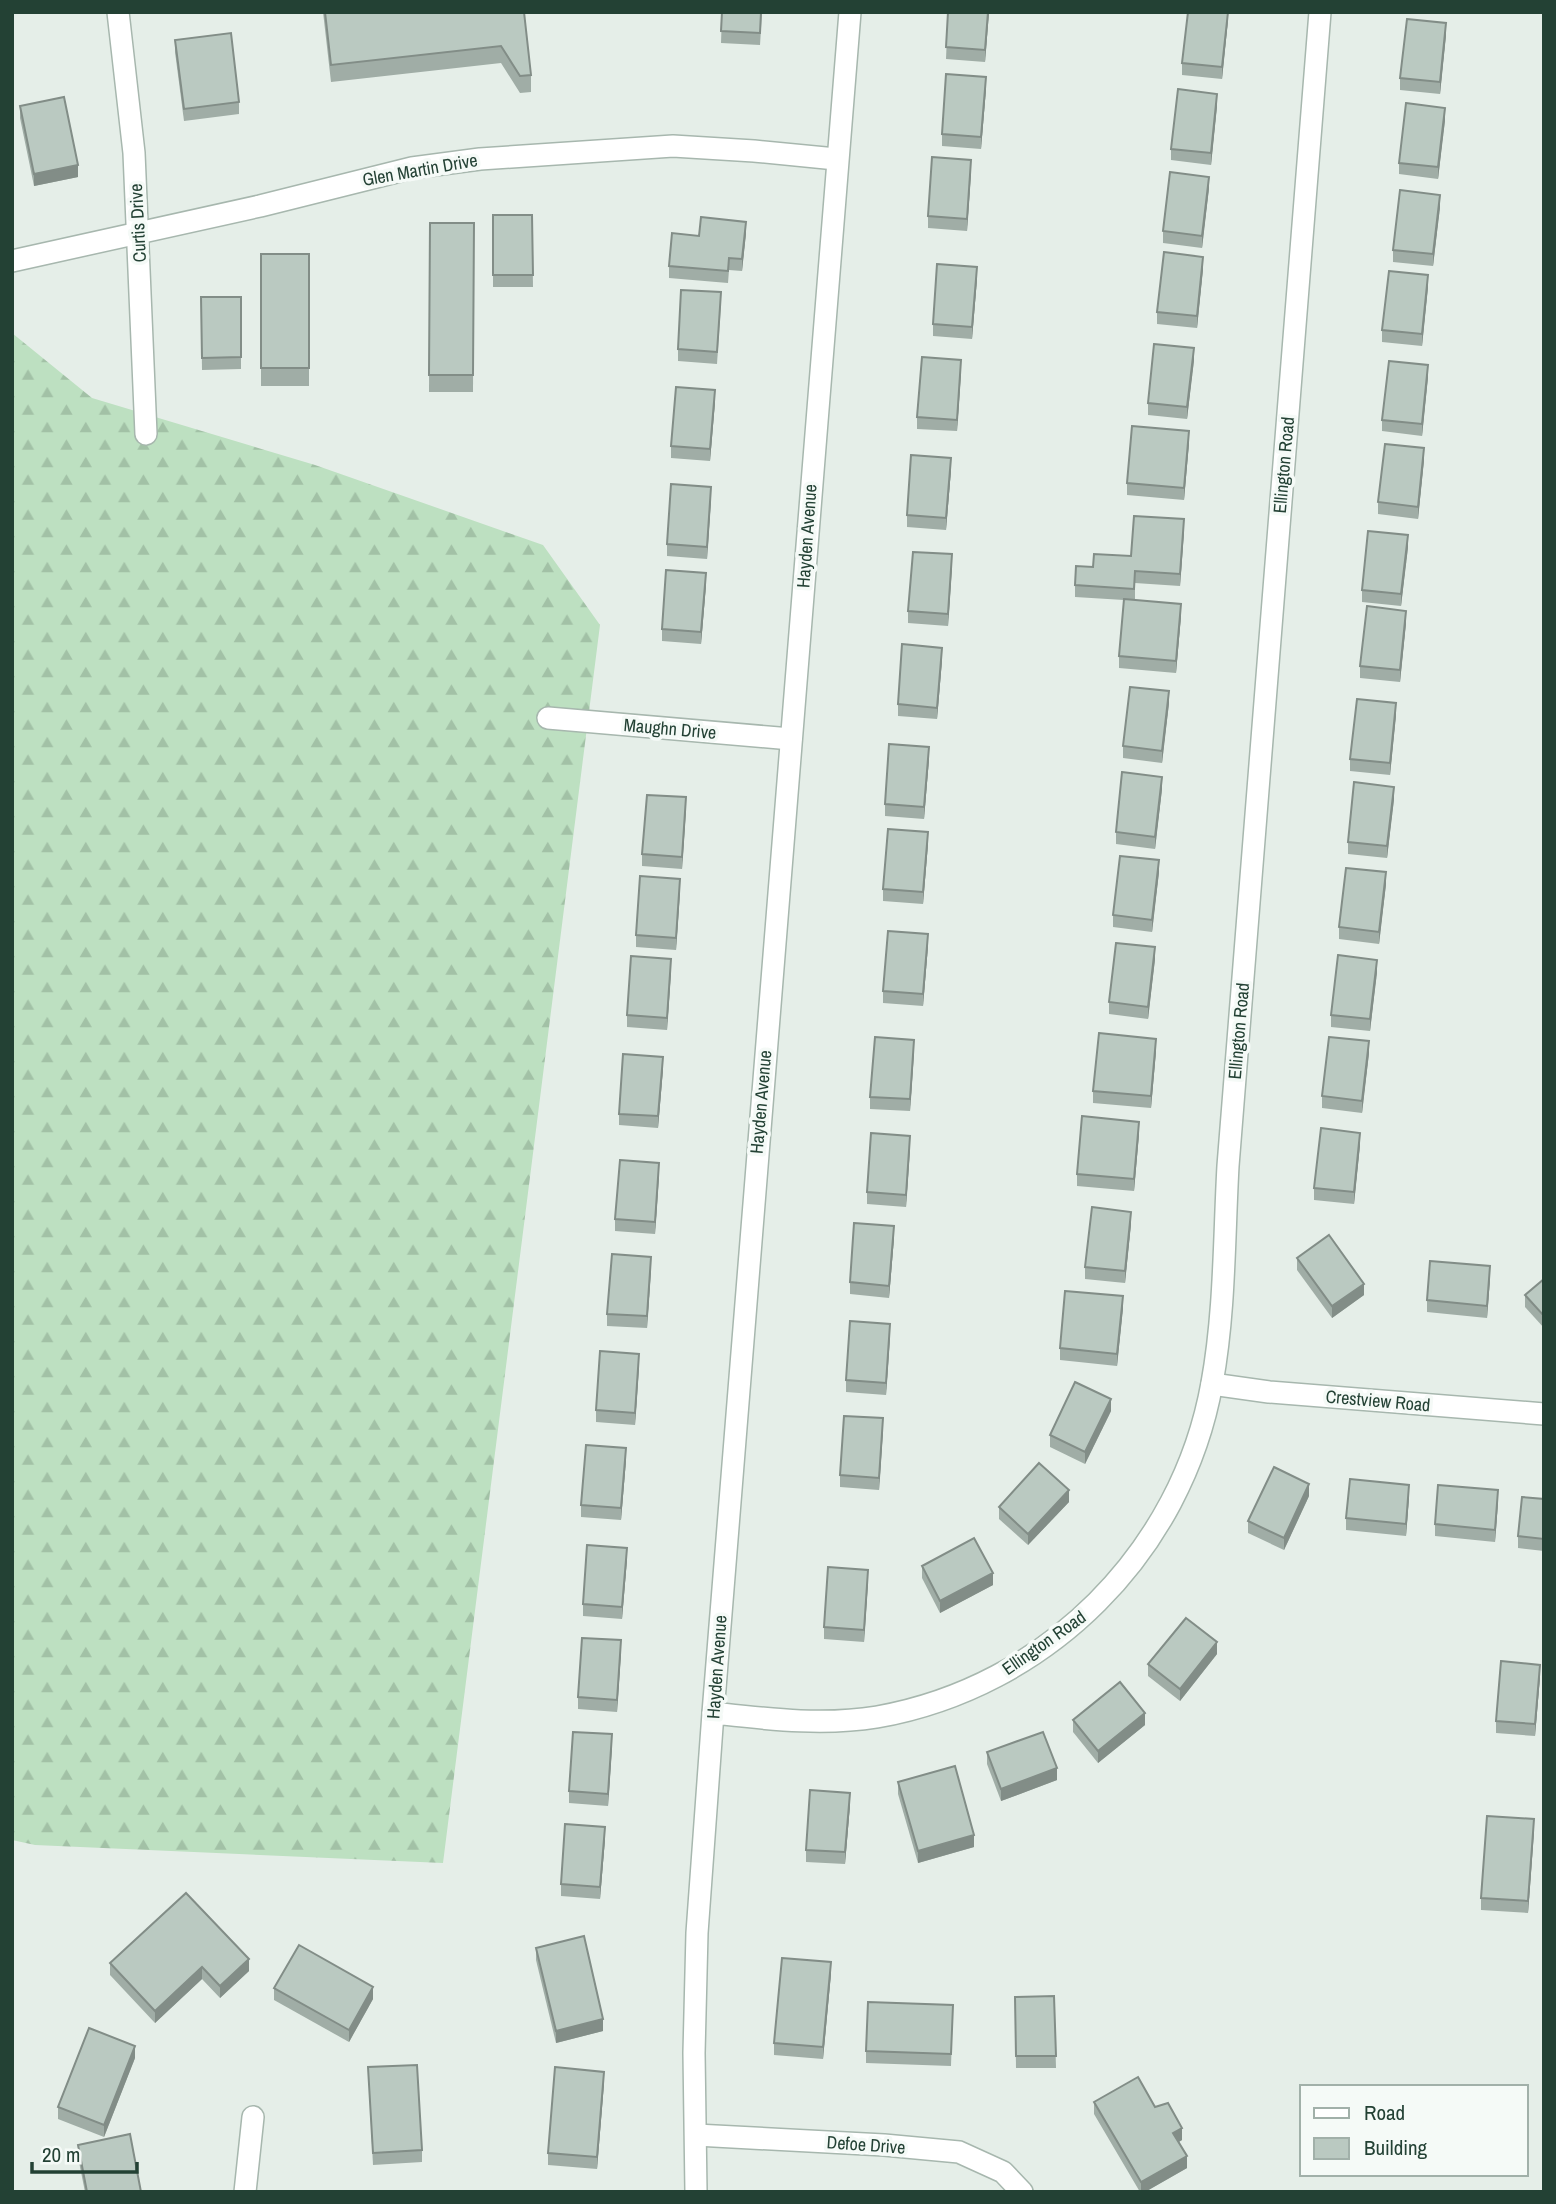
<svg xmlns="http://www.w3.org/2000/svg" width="1556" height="2204" viewBox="0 0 1556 2204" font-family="'Archivo Narrow',sans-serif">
	<defs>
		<pattern id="forest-firs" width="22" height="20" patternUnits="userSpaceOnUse" patternTransform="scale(1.75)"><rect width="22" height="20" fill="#bde0c1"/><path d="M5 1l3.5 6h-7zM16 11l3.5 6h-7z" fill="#a2c1a6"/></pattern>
	</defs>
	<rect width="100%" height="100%" fill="#e5eee8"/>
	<polygon fill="url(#forest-firs)" points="12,333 92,398 315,465 543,545 600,625 443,1863 35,1845 12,1840"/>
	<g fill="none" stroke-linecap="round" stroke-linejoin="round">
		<defs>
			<g id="minor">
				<polyline points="118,12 134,153 146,434"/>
				<polyline points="12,261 260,206 412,168 480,159 673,146 754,151 836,159"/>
				<polyline points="548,718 791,739"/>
				<polyline points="1212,1384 1269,1392 1544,1414"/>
				<polyline points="696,2135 884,2145 959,2152 1003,2172 1022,2192"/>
				<polyline points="245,2192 253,2117"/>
				<path d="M 696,2192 L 694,2053 L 697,1933 L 713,1713 C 768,1719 822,1726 877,1717 C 1047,1687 1182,1552 1212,1383 C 1225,1312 1224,1237 1228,1166 L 1320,12"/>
			</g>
			<polyline id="tertiary" points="713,1713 850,12"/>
		</defs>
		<use href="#minor" stroke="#a7b7ae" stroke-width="24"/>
		<use href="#tertiary" stroke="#a7b7ae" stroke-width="24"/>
		<use href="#minor" stroke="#fff" stroke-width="21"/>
		<use href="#tertiary" stroke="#fff" stroke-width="21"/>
	</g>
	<g fill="#a0ada6">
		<polygon points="323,12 524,12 531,75 531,92 520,93 501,63 331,82"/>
		<polygon points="722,12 762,12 760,45 721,43"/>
		<polygon points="948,12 989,12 985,62 946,59"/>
		<polygon points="1228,20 1222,79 1182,75 1182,63"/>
		<polygon points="1446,35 1440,94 1400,90 1400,78"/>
		<polygon points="175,40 239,102 239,114 184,121 175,52"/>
		<polygon points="986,89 981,149 942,146 942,134"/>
		<polygon points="20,106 78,177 34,186 20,118"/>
		<polygon points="1217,106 1211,165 1171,160 1171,149"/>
		<polygon points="1445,120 1438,179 1399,174 1399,163"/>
		<polygon points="971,172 967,231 928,228 928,216"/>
		<polygon points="1209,188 1202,248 1163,243 1163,231"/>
		<polygon points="1440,207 1433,266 1393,262 1393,250"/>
		<polygon points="493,215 532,215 533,287 493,287"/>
		<polygon points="430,223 474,223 473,392 429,392"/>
		<polygon points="746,233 742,271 729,270 728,283 669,278 669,266 699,236"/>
		<rect x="261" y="254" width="48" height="132"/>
		<polygon points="1203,269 1197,328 1157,324 1157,312"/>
		<polygon points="977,279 972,339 933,336 933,324"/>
		<polygon points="1428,287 1422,346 1382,342 1382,330"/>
		<polygon points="201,297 241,357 241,369 202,370"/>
		<polygon points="721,304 717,364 678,361 678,349"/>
		<polygon points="1194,360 1187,419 1148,415 1148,403"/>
		<polygon points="961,372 957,431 917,429 917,417"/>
		<polygon points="1428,377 1422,436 1382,431 1382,420"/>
		<polygon points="715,402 710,461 671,458 671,446"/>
		<polygon points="1189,443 1184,500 1127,495 1127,483"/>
		<polygon points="1424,460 1418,519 1378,514 1378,502"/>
		<polygon points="951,470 946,530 907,527 907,515"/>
		<polygon points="711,499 707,559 667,556 667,544"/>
		<polygon points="1184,531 1180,586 1135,583 1135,600 1181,616 1176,673 1119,668 1119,656 1124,600 1075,597 1075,585 1093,567 1131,556"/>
		<polygon points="1408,547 1401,606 1362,602 1362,590"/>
		<polygon points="952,566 948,626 908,623 908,611"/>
		<polygon points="706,585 701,644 662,641 662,629"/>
		<polygon points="1406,623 1400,682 1360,678 1360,666"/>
		<polygon points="942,660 937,719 898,716 898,704"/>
		<polygon points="1169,703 1162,763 1123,758 1123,746"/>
		<polygon points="1396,715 1390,775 1350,771 1350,759"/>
		<polygon points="929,759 924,819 885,816 885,804"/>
		<polygon points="1162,789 1155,849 1116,844 1116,832"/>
		<polygon points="1394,799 1387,858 1348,854 1348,842"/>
		<polygon points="686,809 682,869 642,866 642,854"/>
		<polygon points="928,844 923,904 883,901 883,889"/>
		<polygon points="1159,872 1152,932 1113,927 1113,915"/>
		<polygon points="1386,884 1379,944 1339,939 1339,927"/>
		<polygon points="680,891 676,950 636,947 636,935"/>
		<polygon points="928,946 923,1006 883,1003 883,991"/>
		<polygon points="1155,959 1148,1019 1109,1014 1109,1002"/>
		<polygon points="671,971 667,1030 627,1027 627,1015"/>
		<polygon points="1377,972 1370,1031 1331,1027 1331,1015"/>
		<polygon points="1156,1051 1151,1108 1093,1103 1093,1091"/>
		<polygon points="914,1052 910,1111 870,1109 870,1097"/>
		<polygon points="1369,1053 1362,1113 1322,1108 1322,1096"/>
		<polygon points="663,1069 658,1128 619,1125 619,1114"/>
		<polygon points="1139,1134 1134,1191 1077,1186 1077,1174"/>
		<polygon points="1360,1145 1354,1204 1314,1200 1314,1188"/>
		<polygon points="910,1148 906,1207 867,1204 867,1192"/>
		<polygon points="659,1175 655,1234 615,1231 615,1219"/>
		<polygon points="1131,1224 1125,1283 1085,1279 1085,1267"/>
		<polygon points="894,1238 889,1298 850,1294 850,1282"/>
		<polygon points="1297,1258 1364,1295 1332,1318 1297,1270"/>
		<polygon points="651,1269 647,1328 607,1326 607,1314"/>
		<polygon points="1490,1278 1487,1318 1427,1312 1427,1300"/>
		<polygon points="1544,1279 1544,1328 1525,1307 1525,1295"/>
		<polygon points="1123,1308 1117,1366 1060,1360 1060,1348"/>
		<polygon points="890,1336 886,1395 846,1392 846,1380"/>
		<polygon points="639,1366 635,1425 596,1422 596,1410"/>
		<polygon points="1111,1411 1085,1464 1050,1447 1050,1435"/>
		<polygon points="883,1430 879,1490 840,1487 840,1475"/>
		<polygon points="626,1460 621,1520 581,1517 581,1505"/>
		<polygon points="1309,1496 1284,1550 1248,1533 1248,1521"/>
		<polygon points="1409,1497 1406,1536 1346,1530 1346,1518"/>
		<polygon points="1544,1499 1544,1551 1518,1548 1518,1536"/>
		<polygon points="1069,1502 1028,1545 999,1519 999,1507"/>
		<polygon points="1498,1502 1495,1542 1435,1536 1435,1524"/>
		<polygon points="627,1559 622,1619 583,1616 583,1604"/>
		<polygon points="922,1566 993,1585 940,1613 922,1578"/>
		<polygon points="868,1582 864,1642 824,1639 824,1627"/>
		<polygon points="621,1652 617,1712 578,1709 578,1697"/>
		<polygon points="1217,1654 1180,1701 1148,1676 1148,1664"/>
		<polygon points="1540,1677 1535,1736 1496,1733 1496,1721"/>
		<polygon points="1073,1720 1145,1725 1098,1763 1073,1732"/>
		<polygon points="612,1746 608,1806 569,1803 569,1791"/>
		<polygon points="987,1752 1057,1780 1001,1801 987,1764"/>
		<polygon points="898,1782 974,1847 918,1863 898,1794"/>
		<polygon points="850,1805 845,1864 806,1862 806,1850"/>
		<polygon points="1534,1831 1528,1913 1481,1910 1481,1898"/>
		<polygon points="605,1839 600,1899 561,1896 561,1884"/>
		<polygon points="186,1893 249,1971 220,1998 202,1979 155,2023 110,1975 110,1963"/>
		<polygon points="536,1948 603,2031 556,2043 536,1960"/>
		<polygon points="831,1974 823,2059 774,2055 774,2043"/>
		<polygon points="274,1988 373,1999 349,2042 274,2000"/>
		<polygon points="1054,1996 1056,2068 1016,2068 1015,1997"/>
		<polygon points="953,2005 951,2066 866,2063 866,2051"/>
		<polygon points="135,2058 104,2137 58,2119 58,2107"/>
		<polygon points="368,2067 422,2150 422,2162 373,2165"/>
		<polygon points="604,2083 597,2169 548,2165 548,2153"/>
		<polygon points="1094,2102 1155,2107 1182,2140 1179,2142 1187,2168 1145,2192 1140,2192 1094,2114"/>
		<polygon points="78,2145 141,2192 85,2192 78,2157"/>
	</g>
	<g fill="#828d87">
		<polygon points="988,12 989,12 985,62 985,50"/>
		<polygon points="1228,12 1228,20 1222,79 1222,67"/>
		<polygon points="1446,23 1446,35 1440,94 1440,82"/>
		<polygon points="986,77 986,89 981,149 981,137"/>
		<polygon points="1217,94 1217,106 1211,165 1211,153"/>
		<polygon points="1445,108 1445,120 1438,179 1438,167"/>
		<polygon points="971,160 971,172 967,231 967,219"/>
		<polygon points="78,165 78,177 34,186 34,174"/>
		<polygon points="1209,177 1209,188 1202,248 1202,236"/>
		<polygon points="1440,195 1440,207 1433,266 1433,254"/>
		<polygon points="746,222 746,233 742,271 742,259"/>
		<polygon points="1203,257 1203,269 1197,328 1197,316"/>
		<polygon points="977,267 977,279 972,339 972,327"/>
		<polygon points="1428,275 1428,287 1422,346 1422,334"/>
		<polygon points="1194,348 1194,360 1187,419 1187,407"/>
		<polygon points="961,360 961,372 957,431 957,420"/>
		<polygon points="1428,365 1428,377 1422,436 1422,424"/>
		<polygon points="715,390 715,402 710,461 710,449"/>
		<polygon points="1189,431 1189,443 1184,500 1184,488"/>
		<polygon points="1424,448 1424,460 1418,519 1418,507"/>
		<polygon points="951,458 951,470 946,530 946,518"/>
		<polygon points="711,487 711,499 707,559 707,547"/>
		<polygon points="1184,519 1184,531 1180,586 1180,574"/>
		<polygon points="1408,535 1408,547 1401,606 1401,594"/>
		<polygon points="952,554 952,566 948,626 948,614"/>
		<polygon points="706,573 706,585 701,644 701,632"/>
		<polygon points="1181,604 1181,616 1176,673 1176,661"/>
		<polygon points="1406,611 1406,623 1400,682 1400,670"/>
		<polygon points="942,648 942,660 937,719 937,708"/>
		<polygon points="1169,691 1169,703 1162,763 1162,751"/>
		<polygon points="1396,703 1396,715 1390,775 1390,763"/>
		<polygon points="929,747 929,759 924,819 924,807"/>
		<polygon points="1162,777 1162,789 1155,849 1155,837"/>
		<polygon points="1394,787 1394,799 1387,858 1387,846"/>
		<polygon points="686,797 686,809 682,869 682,857"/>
		<polygon points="928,832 928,844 923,904 923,892"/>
		<polygon points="1159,860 1159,872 1152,932 1152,920"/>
		<polygon points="1386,872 1386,884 1379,944 1379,932"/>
		<polygon points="680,879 680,891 676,950 676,938"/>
		<polygon points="928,934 928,946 923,1006 923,994"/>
		<polygon points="1155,947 1155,959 1148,1019 1148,1007"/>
		<polygon points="671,959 671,971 667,1030 667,1018"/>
		<polygon points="1377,960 1377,972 1370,1031 1370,1019"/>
		<polygon points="1156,1039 1156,1051 1151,1108 1151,1096"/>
		<polygon points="914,1040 914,1052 910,1111 910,1099"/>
		<polygon points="1369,1041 1369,1053 1362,1113 1362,1101"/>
		<polygon points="663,1057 663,1069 658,1128 658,1116"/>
		<polygon points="1139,1122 1139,1134 1134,1191 1134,1179"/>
		<polygon points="1360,1133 1360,1145 1354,1204 1354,1192"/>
		<polygon points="910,1136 910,1148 906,1207 906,1195"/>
		<polygon points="659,1163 659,1175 655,1234 655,1222"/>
		<polygon points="1131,1212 1131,1224 1125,1283 1125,1271"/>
		<polygon points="894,1226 894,1238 889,1298 889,1286"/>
		<polygon points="651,1257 651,1269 647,1328 647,1316"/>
		<polygon points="1490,1266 1490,1278 1487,1318 1487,1306"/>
		<polygon points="1364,1284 1364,1295 1332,1318 1332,1306"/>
		<polygon points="1123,1296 1123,1308 1117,1366 1117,1354"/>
		<polygon points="890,1324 890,1336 886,1395 886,1383"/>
		<polygon points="639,1354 639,1366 635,1425 635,1413"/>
		<polygon points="1111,1399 1111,1411 1085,1464 1085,1452"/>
		<polygon points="883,1418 883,1430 879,1490 879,1478"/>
		<polygon points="626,1448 626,1460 621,1520 621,1508"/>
		<polygon points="1309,1484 1309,1496 1284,1550 1284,1538"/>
		<polygon points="1409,1485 1409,1497 1406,1536 1406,1524"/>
		<polygon points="1069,1490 1069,1502 1028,1545 1028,1534"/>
		<polygon points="1498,1490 1498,1502 1495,1542 1495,1530"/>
		<polygon points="627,1548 627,1559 622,1619 622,1607"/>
		<polygon points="868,1570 868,1582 864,1642 864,1630"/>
		<polygon points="993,1573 993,1585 940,1613 940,1601"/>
		<polygon points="621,1640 621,1652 617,1712 617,1700"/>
		<polygon points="1217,1642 1217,1654 1180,1701 1180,1689"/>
		<polygon points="1540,1665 1540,1677 1535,1736 1535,1724"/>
		<polygon points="1145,1713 1145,1725 1098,1763 1098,1751"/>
		<polygon points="612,1734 612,1746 608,1806 608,1794"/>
		<polygon points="1057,1768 1057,1780 1001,1801 1001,1789"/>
		<polygon points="850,1793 850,1805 845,1864 845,1852"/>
		<polygon points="1534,1819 1534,1831 1528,1913 1528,1901"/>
		<polygon points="605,1827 605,1839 600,1899 600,1887"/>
		<polygon points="974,1835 974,1847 918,1863 918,1851"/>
		<polygon points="249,1959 249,1971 220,1998 220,1986"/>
		<polygon points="831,1962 831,1974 823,2059 823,2047"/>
		<polygon points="202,1967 202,1979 155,2023 155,2011"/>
		<polygon points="373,1987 373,1999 349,2042 349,2030"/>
		<polygon points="603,2019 603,2031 556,2043 556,2031"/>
		<polygon points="135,2046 135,2058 104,2137 104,2125"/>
		<polygon points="604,2072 604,2083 597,2169 597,2157"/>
		<polygon points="1182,2128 1182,2140 1173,2145 1173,2133"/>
		<polygon points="1187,2156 1187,2168 1145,2192 1141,2192 1141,2182"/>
	</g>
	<g fill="#bac9c1" stroke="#828d87" stroke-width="2">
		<polygon points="325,12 524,12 531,75 520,76 501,46 331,65"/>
		<polygon points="722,12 761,12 760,33 721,31"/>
		<polygon points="948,12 988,12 985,50 946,47"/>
		<polygon points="1188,12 1228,12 1222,67 1182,63"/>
		<polygon points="1407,19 1446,23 1440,82 1400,78"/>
		<polygon points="231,33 239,102 184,109 175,40"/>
		<polygon points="946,74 986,77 981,137 942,134"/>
		<polygon points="1178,89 1217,94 1211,153 1171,149"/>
		<polygon points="64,97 78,165 34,174 20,106"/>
		<polygon points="1406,103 1445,108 1438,167 1399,163"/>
		<polygon points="932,157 971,160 967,219 928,216"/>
		<polygon points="1170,172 1209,177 1202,236 1163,231"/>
		<polygon points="1400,190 1440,195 1433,254 1393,250"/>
		<polygon points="493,215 532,215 533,275 493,275"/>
		<polygon points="701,217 746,222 742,259 729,258 728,271 669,266 672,233 699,236"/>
		<polygon points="430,223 474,223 473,375 429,375"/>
		<polygon points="1164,252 1203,257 1197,316 1157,312"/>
		<rect x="261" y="254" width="48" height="114"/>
		<polygon points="937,264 977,267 972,327 933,324"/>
		<polygon points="1389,271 1428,275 1422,334 1382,330"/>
		<polygon points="681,290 721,292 717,352 678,349"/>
		<polygon points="201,297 241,297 241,357 202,358"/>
		<polygon points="1154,344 1194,348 1187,407 1148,403"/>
		<polygon points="922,357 961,360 957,420 917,417"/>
		<polygon points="1389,361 1428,365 1422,424 1382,420"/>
		<polygon points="676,387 715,390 710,449 671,446"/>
		<polygon points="1132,426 1189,431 1184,488 1127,483"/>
		<polygon points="1385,444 1424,448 1418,507 1378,502"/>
		<polygon points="911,455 951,458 946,518 907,515"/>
		<polygon points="671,484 711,487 707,547 667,544"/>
		<polygon points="1134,516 1184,519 1180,574 1135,571 1134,589 1075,585 1076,566 1093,567 1094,554 1131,556"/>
		<polygon points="1368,531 1408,535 1401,594 1362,590"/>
		<polygon points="913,552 952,554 948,614 908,611"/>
		<polygon points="666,570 706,573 701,632 662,629"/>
		<polygon points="1124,599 1181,604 1176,661 1119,656"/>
		<polygon points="1367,606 1406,611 1400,670 1360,666"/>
		<polygon points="902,644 942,648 937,708 898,704"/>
		<polygon points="1130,687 1169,691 1162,751 1123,746"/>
		<polygon points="1357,699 1396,703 1390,763 1350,759"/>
		<polygon points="889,744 929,747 924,807 885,804"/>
		<polygon points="1122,772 1162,777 1155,837 1116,832"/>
		<polygon points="1354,782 1394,787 1387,846 1348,842"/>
		<polygon points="647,795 686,797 682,857 642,854"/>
		<polygon points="888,829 928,832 923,892 883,889"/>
		<polygon points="1120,856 1159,860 1152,920 1113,915"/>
		<polygon points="1346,868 1386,872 1379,932 1339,927"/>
		<polygon points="640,876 680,879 676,938 636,935"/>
		<polygon points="888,931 928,934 923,994 883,991"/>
		<polygon points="1116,943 1155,947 1148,1007 1109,1002"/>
		<polygon points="1338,955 1377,960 1370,1019 1331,1015"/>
		<polygon points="631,956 671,959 667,1018 627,1015"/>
		<polygon points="1099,1033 1156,1039 1151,1096 1093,1091"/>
		<polygon points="875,1037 914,1040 910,1099 870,1097"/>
		<polygon points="1329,1037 1369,1041 1362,1101 1322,1096"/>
		<polygon points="623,1054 663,1057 658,1116 619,1114"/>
		<polygon points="1082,1116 1139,1122 1134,1179 1077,1174"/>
		<polygon points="1321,1128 1360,1133 1354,1192 1314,1188"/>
		<polygon points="871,1133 910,1136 906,1195 867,1192"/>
		<polygon points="620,1160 659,1163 655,1222 615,1219"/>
		<polygon points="1092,1207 1131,1212 1125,1271 1085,1267"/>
		<polygon points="854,1223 894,1226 889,1286 850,1282"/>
		<polygon points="1329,1235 1364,1284 1332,1306 1297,1258"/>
		<polygon points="612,1254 651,1257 647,1316 607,1314"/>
		<polygon points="1430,1261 1490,1266 1487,1306 1427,1300"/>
		<polygon points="1544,1279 1544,1316 1525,1295"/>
		<polygon points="1065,1291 1123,1296 1117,1354 1060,1348"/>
		<polygon points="850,1321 890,1324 886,1383 846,1380"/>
		<polygon points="600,1351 639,1354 635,1413 596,1410"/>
		<polygon points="1075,1382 1111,1399 1085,1452 1050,1435"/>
		<polygon points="844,1416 883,1418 879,1478 840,1475"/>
		<polygon points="586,1445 626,1448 621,1508 581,1505"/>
		<polygon points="1039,1463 1069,1490 1028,1534 999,1507"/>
		<polygon points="1274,1467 1309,1484 1284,1538 1248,1521"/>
		<polygon points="1350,1479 1409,1485 1406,1524 1346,1518"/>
		<polygon points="1438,1485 1498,1490 1495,1530 1435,1524"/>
		<polygon points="1522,1497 1544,1499 1544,1539 1518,1536"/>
		<polygon points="974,1538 993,1573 940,1601 922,1566"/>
		<polygon points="587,1545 627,1548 622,1607 583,1604"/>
		<polygon points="828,1567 868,1570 864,1630 824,1627"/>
		<polygon points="1186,1618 1217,1642 1180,1689 1148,1664"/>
		<polygon points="582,1638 621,1640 617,1700 578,1697"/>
		<polygon points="1501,1661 1540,1665 1535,1724 1496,1721"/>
		<polygon points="1120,1682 1145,1713 1098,1751 1073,1720"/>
		<polygon points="573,1732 612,1734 608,1794 569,1791"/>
		<polygon points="1043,1732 1057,1768 1001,1789 987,1752"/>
		<polygon points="955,1766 974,1835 918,1851 898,1782"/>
		<polygon points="810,1790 850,1793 845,1852 806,1850"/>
		<polygon points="1487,1816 1534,1819 1528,1901 1481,1898"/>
		<polygon points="565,1824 605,1827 600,1887 561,1884"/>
		<polygon points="186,1893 249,1959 220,1986 202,1967 155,2011 110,1963"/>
		<polygon points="584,1936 603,2019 556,2031 536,1948"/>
		<polygon points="299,1945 373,1987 349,2030 274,1988"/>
		<polygon points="782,1958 831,1962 823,2047 774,2043"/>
		<polygon points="1054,1996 1056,2056 1016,2056 1015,1997"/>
		<polygon points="868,2002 953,2005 951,2054 866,2051"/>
		<polygon points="89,2028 135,2046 104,2125 58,2107"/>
		<polygon points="417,2065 422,2150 373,2153 368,2067"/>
		<polygon points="555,2067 604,2072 597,2157 548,2153"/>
		<polygon points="1138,2077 1155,2107 1168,2103 1182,2128 1173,2133 1187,2156 1141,2182 1094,2102"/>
		<polygon points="130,2134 141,2192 87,2192 78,2145"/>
	</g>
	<g text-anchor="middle" stroke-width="7" stroke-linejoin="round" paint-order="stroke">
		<g font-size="18" fill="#234134" stroke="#f5faf7">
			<text transform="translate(420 170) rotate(-10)" y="6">Glen Martin Drive</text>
			<text transform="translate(138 223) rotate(-93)" y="6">Curtis Drive</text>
			<text transform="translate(1284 465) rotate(-85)" y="6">Ellington Road</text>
			<text transform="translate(807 536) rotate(-86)" y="6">Hayden Avenue</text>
			<text transform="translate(670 729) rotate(5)" y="6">Maughn Drive</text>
			<text transform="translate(1239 1031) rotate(-85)" y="6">Ellington Road</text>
			<text transform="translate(761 1102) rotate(-85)" y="6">Hayden Avenue</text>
			<text transform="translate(1378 1401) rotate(5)" y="6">Crestview Road</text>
			<text transform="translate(1044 1643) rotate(-35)" y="6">Ellington Road</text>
			<text transform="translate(717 1667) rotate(-86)" y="6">Hayden Avenue</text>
			<text transform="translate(866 2145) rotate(4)" y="6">Defoe Drive</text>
		</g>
	</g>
	<rect width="1556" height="2204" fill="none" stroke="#234134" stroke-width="28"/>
	<rect x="1300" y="2085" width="228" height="91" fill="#f5faf7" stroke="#a1b0a9" stroke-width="2"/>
	<rect x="1314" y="2108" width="35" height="10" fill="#ffffff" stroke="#a1b0a9" stroke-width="2"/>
	<text x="1364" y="2120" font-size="21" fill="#234134">Road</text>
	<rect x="1314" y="2138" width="35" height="21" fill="#bac9c1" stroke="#a1b0a9" stroke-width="2"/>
	<text x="1364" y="2155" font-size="21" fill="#234134">Building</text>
	<path d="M32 2162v10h105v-10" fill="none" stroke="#234134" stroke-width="3.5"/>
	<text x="42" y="2162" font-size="21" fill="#234134" stroke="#f5faf7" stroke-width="5" paint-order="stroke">20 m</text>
</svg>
